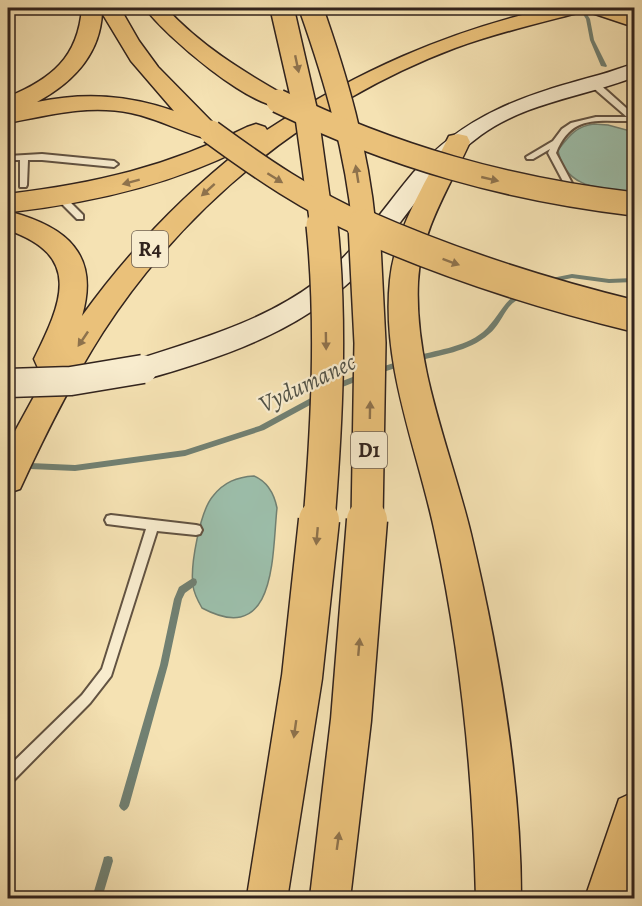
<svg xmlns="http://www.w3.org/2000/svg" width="642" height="906" viewBox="0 0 642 906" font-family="Alegreya,serif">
	<rect width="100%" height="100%" fill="#f5e2b3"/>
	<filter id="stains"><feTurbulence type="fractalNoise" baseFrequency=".00333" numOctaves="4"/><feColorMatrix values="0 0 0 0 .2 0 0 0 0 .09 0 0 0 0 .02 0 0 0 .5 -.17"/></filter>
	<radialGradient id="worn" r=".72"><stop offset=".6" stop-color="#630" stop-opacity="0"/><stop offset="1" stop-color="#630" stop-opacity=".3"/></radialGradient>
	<g fill="#9cbeaa" stroke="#718072" stroke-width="1.5">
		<path d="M 594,124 L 608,125 L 634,132 L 634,192 C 602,188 565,190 558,150 C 569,136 576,126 594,124 Z"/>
		<path d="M 254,476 C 268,482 274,493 277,508 C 272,554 277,648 202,608 C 198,601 194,594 193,586 C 190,566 200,511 213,496 C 224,482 237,477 254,476 Z"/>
	</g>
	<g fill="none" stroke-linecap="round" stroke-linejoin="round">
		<g fill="#718072" fill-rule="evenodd">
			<polygon points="579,8 583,8 590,19 594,40 607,66 606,67 601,66 590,40 586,19"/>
			<polygon points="572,274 609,279 634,278 634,282 609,283 572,278 547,283 544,281 547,279"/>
			<path d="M 518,293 L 520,293 L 523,295 C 519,299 513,302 509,307 C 502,316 498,327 489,334 C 469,352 439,355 414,362 L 412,361 L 411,359 L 412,357 C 435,350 463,348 483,332 C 497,320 502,303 518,293 Z"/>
			<polygon points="403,360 406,363 405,365 377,374 374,371 375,369"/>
			<polygon points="363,373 365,374 367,376 365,378 335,390 331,387 332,385"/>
			<polygon points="320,393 323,394 324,396 323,398 264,430 185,456 75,471 8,468 8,462 75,465 185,450 259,426"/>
			<polygon points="193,578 196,579 197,582 196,585 185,593 182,599 168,665 129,806 127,809 124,811 121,809 119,806 160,665 174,599 179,587"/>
			<polygon points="108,856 112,857 113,861 102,898 92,898 103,861 104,857"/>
		</g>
		<defs>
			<g id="lane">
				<path d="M 590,81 L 596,81 L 634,115 L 634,121 C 599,122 572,113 556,153 L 573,185 L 569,188 L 565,185 L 548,153 L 550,149 L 533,159 L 527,159 L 526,157 L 553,141 L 562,129 L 571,123 L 596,117 L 627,117 L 590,85 Z"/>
				<polygon points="42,154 114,161 118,164 114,167 42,160 28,160 27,185 26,187 20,187 20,160 8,160 8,156"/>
				<polygon points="59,193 62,194 83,215 83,219 77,219 56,198 55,196"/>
				<polygon points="111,515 196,525 200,526 202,530 200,534 196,535 157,531 111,676 90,703 13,781 8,783 8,767 82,695 102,669 146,529 107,524 105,520 107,516"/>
			</g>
			<path id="secondary" d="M 634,64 L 634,77 C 583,97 527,102 481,135 C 435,168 406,218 370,261 C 312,328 225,357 143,380 L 133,377 L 129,369 L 133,361 C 197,340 261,323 316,282 C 355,252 382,210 413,173 C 466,113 525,95 599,75 C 611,72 622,67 634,64 Z"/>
			<g id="highway">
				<path d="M 82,8 L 120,8 L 139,41 L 158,67 L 215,125 L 223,132 L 220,137 L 211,140 C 184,133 159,119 131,113 C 89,104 49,115 8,123 L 8,97 C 51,79 78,58 82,8 ZM 102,13 L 131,61 L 174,111 C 128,95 85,92 37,102 C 72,83 100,55 102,13 Z"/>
				<path d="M 145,8 L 166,8 C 200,45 242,71 286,96 L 290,101 L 286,106 C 256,114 163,34 145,8 Z"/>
				<path d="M 550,8 L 584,8 L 581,12 C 539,23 496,33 455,48 C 312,102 186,204 103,332 C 71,382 45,435 20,489 L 8,493 L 8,444 L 48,371 L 38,368 L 34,359 C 62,302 83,256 8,230 L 8,194 C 97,183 166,167 247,127 L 256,124 L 265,127 L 267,130 C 359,71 443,33 550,8 ZM 243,148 C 181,197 128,252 82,316 C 100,254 66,227 11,212 C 90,203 171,185 243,148 Z"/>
				<polygon points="586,8 615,8 634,14 634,27 589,12"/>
				<path d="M 458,134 L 467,136 L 470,142 C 450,186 420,232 418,282 C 414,368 451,451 471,534 C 498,648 521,782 521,898 L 476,898 C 473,776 461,653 435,533 C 418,451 381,366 390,280 C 395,230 424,186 446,142 L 449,136 Z"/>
				<polygon points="634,792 634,882 629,898 585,898 619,799"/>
			</g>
		</defs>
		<use href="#lane" stroke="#625342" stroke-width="4"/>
		<use href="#secondary" stroke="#31231d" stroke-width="3"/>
		<use href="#highway" stroke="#31231d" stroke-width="3"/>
		<use href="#lane" fill="#f8ecce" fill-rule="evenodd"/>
		<use href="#secondary" fill="#f8ecce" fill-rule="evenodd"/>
		<use href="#highway" fill="#eac17a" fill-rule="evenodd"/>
		<defs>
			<polyline id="secondary-bridge" points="8,383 71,381 143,369"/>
			<g id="highway-bridge-far2">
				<polyline points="282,8 307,117 322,226"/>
				<path d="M 311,8 C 336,79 357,151 364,226"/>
				<path d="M 278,101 C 394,157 507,189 634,204"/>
				<path d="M 211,132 C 260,168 310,202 365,226"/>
			</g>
			<g id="highway-bridge-far1">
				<path d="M 362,225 C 450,264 540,293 634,316"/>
				<polyline points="364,225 370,343 367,521"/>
				<path d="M 319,521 C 327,423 332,323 322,225"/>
			</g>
			<g id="highway-bridge">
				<polyline points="267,898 302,677 319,520"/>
				<polyline points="330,898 351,720 367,520"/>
			</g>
		</defs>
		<use href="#secondary-bridge" stroke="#31231d" stroke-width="31" stroke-linecap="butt"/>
		<use href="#highway-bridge-far2" stroke="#31231d" stroke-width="26" stroke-linecap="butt"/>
		<use href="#highway-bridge-far1" stroke="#31231d" stroke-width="34" stroke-linecap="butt"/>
		<use href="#highway-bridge" stroke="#31231d" stroke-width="43" stroke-linecap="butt"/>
		<use href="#secondary-bridge" stroke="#f8ecce" stroke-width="28"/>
		<use href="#highway-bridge-far2" stroke="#eac17a" stroke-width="23"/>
		<use href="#highway-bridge-far1" stroke="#eac17a" stroke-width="31"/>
		<use href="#highway-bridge" stroke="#eac17a" stroke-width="40"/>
	</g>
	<defs><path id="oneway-solid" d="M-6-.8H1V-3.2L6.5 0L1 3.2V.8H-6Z" transform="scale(1.5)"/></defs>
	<g fill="#8e724c">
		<use href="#oneway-solid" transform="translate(297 64) rotate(78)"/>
		<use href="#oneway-solid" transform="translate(357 174) rotate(-99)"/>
		<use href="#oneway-solid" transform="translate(275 178) rotate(32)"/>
		<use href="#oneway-solid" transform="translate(490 179) rotate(13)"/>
		<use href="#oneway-solid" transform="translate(131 182) rotate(165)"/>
		<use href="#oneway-solid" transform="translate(208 190) rotate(138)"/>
		<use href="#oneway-solid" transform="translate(451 262) rotate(20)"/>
		<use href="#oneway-solid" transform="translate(83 339) rotate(124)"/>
		<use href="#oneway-solid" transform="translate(326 341) rotate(89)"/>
		<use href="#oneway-solid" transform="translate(370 410) rotate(-89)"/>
		<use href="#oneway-solid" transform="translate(317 536) rotate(95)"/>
		<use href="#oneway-solid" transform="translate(359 647) rotate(-85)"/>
		<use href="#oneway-solid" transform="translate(295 729) rotate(98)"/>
		<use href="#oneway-solid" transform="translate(338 841) rotate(-82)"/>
	</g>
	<g text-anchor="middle" stroke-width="4.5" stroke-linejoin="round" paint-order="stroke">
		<g fill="#f8ecce" stroke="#6d5f52" stroke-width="1.5">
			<rect x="132" y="231" width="36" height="36" rx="4.5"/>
			<rect x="351" y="432" width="36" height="36" rx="4.5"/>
		</g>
		<g font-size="21" font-weight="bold" fill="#31231d">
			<text x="150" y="256">R4</text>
			<text x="369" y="457">D1</text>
		</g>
		<g font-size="24" font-style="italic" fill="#515247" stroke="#f8ecce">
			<text transform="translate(307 383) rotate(-26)" y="8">Vydumanec</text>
		</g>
	</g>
	<rect width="642" height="906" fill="none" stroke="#f5e2b3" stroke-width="30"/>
	<rect x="9" y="9" width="624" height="888" fill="none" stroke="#31231d" stroke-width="3"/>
	<rect x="15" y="15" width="612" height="876" fill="none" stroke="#31231d" stroke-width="1.5"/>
	<rect width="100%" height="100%" filter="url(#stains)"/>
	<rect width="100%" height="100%" fill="url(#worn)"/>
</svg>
